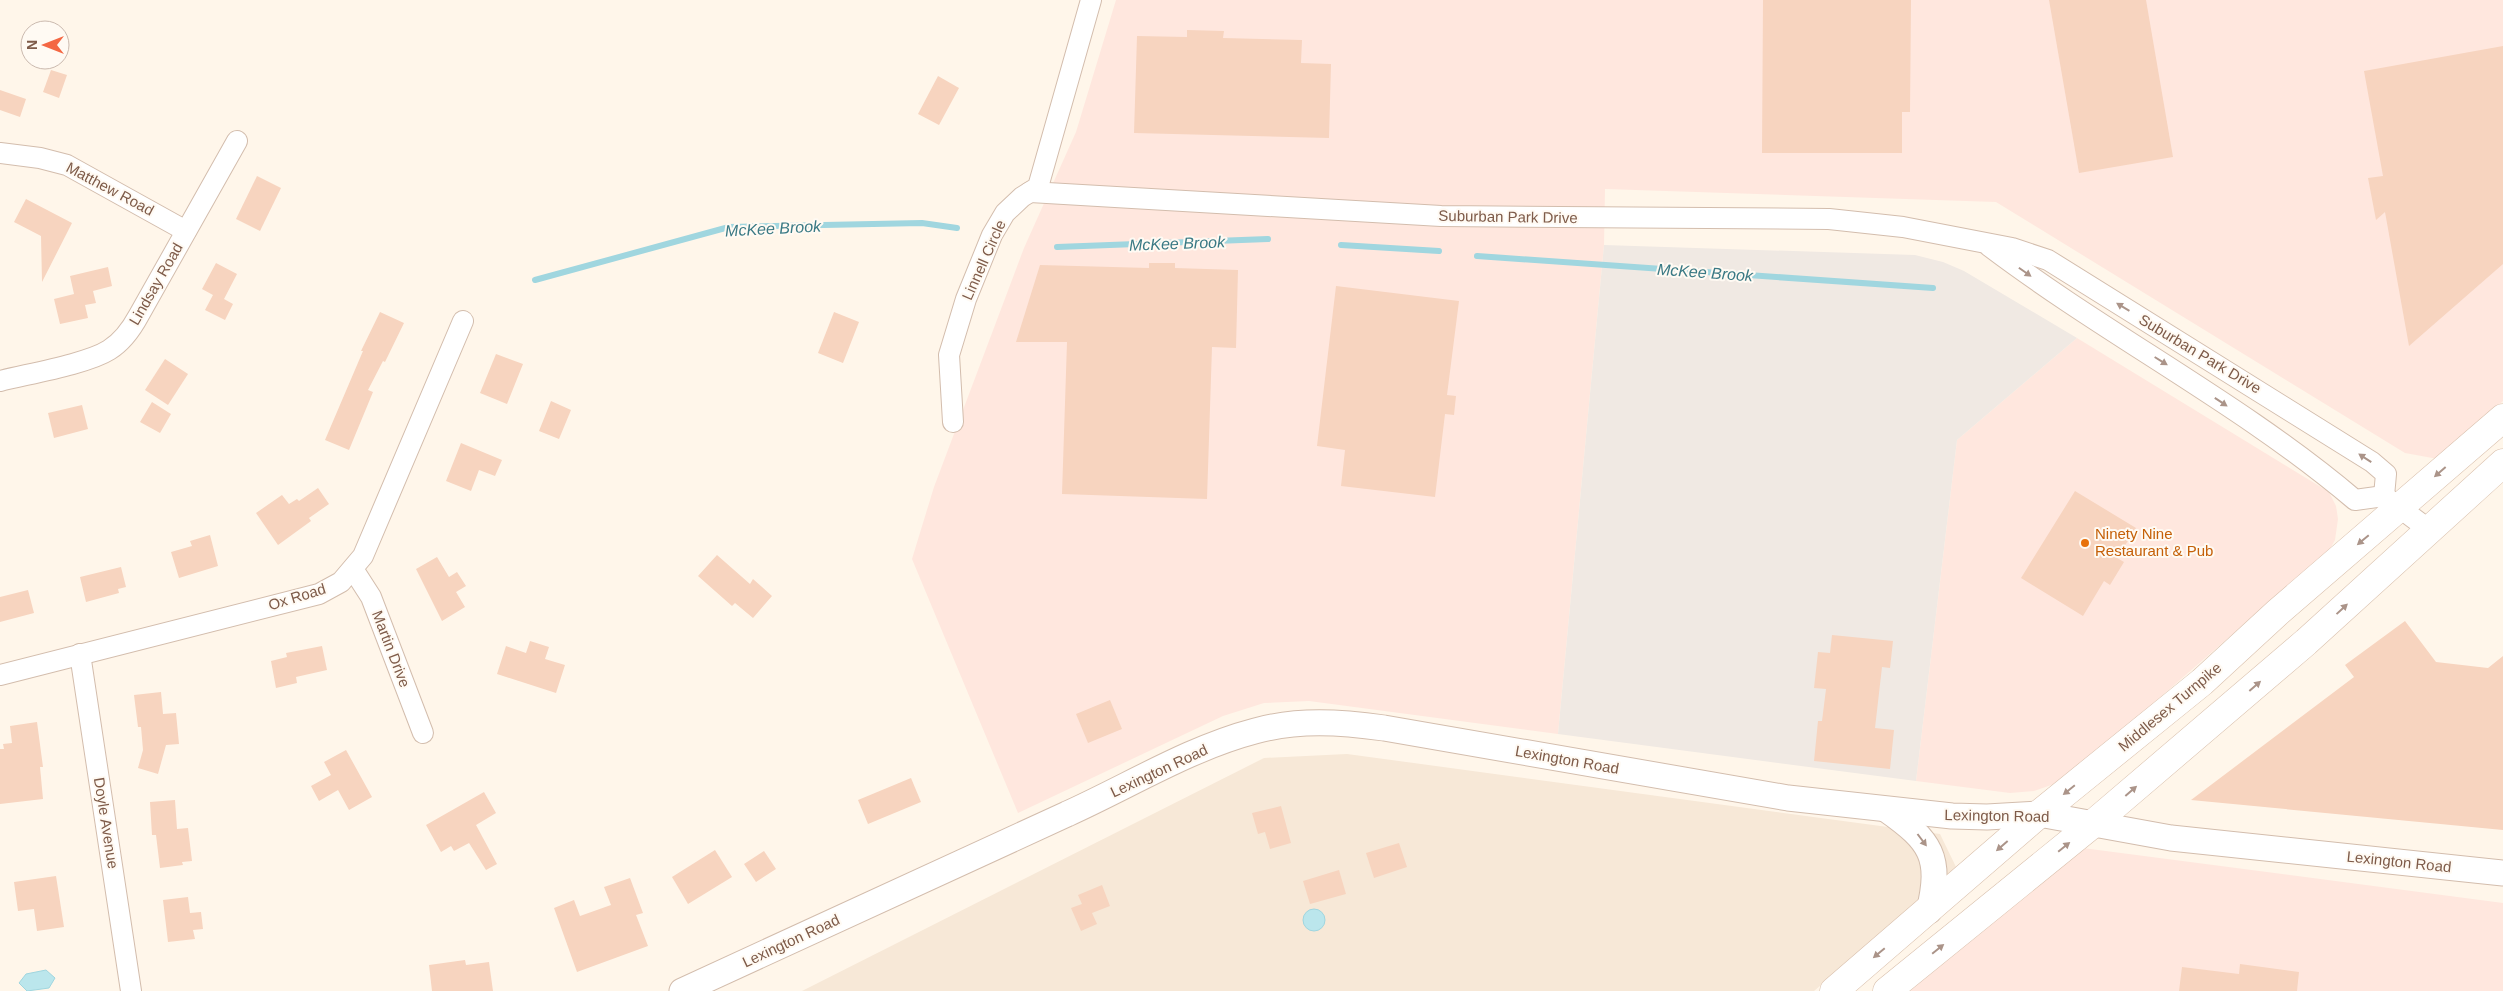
<svg xmlns="http://www.w3.org/2000/svg" width="2503" height="991" viewBox="0 0 2503 991" font-family="Arial,sans-serif">
	<rect width="100%" height="100%" fill="#fff6ea"/>
	<polygon fill="#f7e8d7" points="1347,754 1940,834 1957,869 1814,991 802,991 1264,758"/>
	<g fill="#ffe7de">
		<polygon points="1116,0 2503,0 2503,401 2438,459 2405,453 1996,202 1605,189 1604,245 1558,734 1309,701 1264,703 1223,716 1018,813 912,559 934,487 1024,248 1076,132"/>
		<polygon points="2077,338 2329,492 2336,506 2338,519 2335,540 2330,549 2071,775 2060,782 2034,791 2010,793 1916,781 1957,440"/>
		<polygon points="2075,847 2503,903 2503,991 1910,991"/>
	</g>
	<polygon fill="#f0e9e3" points="1604,245 1915,255 1943,262 1964,271 2077,338 1957,440 1916,781 1558,734"/>
	<g fill="#bbe6ec" stroke="#a0d6df">
		<circle cx="1314" cy="920" r="11"/>
		<polygon points="46,970 55,978 49,988 27,991 19,983 26,974"/>
	</g>
	<g fill="none" stroke-linecap="round" stroke-linejoin="round">
		<g stroke="#a0d6df" stroke-width="6">
			<polyline points="1341,245 1439,251"/>
			<polyline points="1057,247 1268,239"/>
			<polyline points="1477,256 1933,288"/>
			<polyline points="535,280 729,227 922,223 957,228"/>
		</g>
	</g>
	<g fill="#f7d4bf">
		<polygon points="1763,0 1911,0 1910,112 1902,112 1902,153 1762,153"/>
		<polygon points="2049,0 2146,0 2173,157 2079,173"/>
		<polygon points="1187,30 1224,31 1223,38 1302,40 1301,63 1331,64 1329,138 1134,133 1137,36 1187,37"/>
		<polygon points="2503,46 2503,264 2409,346 2385,212 2376,220 2368,178 2383,176 2364,71"/>
		<polygon points="51,70 67,75 59,98 43,92"/>
		<polygon points="938,76 959,88 939,125 918,114"/>
		<polygon points="0,90 26,99 20,117 0,110"/>
		<polygon points="257,176 281,188 260,231 236,219"/>
		<polygon points="26,199 72,223 42,282 41,236 14,222"/>
		<polygon points="216,263 237,274 224,299 233,304 225,320 205,310 213,295 202,289"/>
		<polygon points="1149,263 1175,263 1175,268 1238,270 1236,348 1212,347 1207,499 1062,494 1067,342 1016,342 1040,265 1149,268"/>
		<polygon points="108,267 112,286 93,291 96,303 85,305 88,318 60,324 54,299 74,294 70,276"/>
		<polygon points="1336,286 1459,301 1447,395 1456,396 1454,415 1445,414 1435,497 1341,486 1345,450 1317,446"/>
		<polygon points="380,312 404,323 385,362 383,361 368,390 373,392 349,450 325,440 363,351 361,351"/>
		<polygon points="834,312 859,322 843,363 818,353"/>
		<polygon points="496,354 523,364 507,404 480,393"/>
		<polygon points="165,359 188,374 168,405 145,390"/>
		<polygon points="551,401 571,410 559,439 539,431"/>
		<polygon points="152,402 171,414 160,433 140,422"/>
		<polygon points="82,405 88,429 54,438 48,413"/>
		<polygon points="461,443 502,460 495,476 479,470 471,491 446,481"/>
		<polygon points="318,488 329,504 309,518 311,521 278,545 256,513 282,495 289,504 297,499 299,501"/>
		<polygon points="2075,491 2136,528 2117,558 2124,562 2110,585 2104,581 2083,616 2021,578"/>
		<polygon points="210,535 218,566 179,578 171,552 192,546 190,541"/>
		<polygon points="717,555 750,584 753,579 772,596 753,618 735,603 732,606 698,576"/>
		<polygon points="437,557 449,577 457,572 466,586 456,592 465,607 442,621 416,569"/>
		<polygon points="121,567 126,587 118,589 119,593 86,602 80,577"/>
		<polygon points="28,590 34,613 0,622 0,597"/>
		<polygon points="2405,621 2436,662 2488,668 2503,656 2503,830 2191,800 2354,677 2345,665"/>
		<polygon points="1832,635 1893,641 1890,668 1882,667 1875,728 1894,730 1890,769 1814,761 1818,721 1822,721 1826,689 1814,688 1818,652 1830,653"/>
		<polygon points="530,641 549,647 545,659 565,665 556,693 497,674 506,646 526,653"/>
		<polygon points="322,646 327,670 296,677 297,683 276,688 271,661 287,657 286,653"/>
		<polygon points="161,692 163,714 176,713 179,744 166,745 158,774 138,768 143,750 141,727 138,727 134,695"/>
		<polygon points="1110,700 1122,729 1088,743 1076,714"/>
		<polygon points="37,722 43,767 40,767 43,799 0,804 0,749 4,749 3,744 12,743 10,726"/>
		<polygon points="346,750 372,797 349,810 338,790 319,801 311,786 331,775 324,762"/>
		<polygon points="911,778 921,802 868,824 858,800"/>
		<polygon points="484,792 496,813 476,825 497,864 486,870 469,843 454,851 451,846 441,852 426,825"/>
		<polygon points="175,800 177,829 188,828 192,861 182,862 183,865 160,868 156,835 152,835 150,802"/>
		<polygon points="1281,806 1291,843 1270,849 1265,832 1258,834 1252,813"/>
		<polygon points="1399,843 1407,867 1374,878 1366,853"/>
		<polygon points="715,850 732,877 688,904 672,877"/>
		<polygon points="764,851 776,869 756,882 744,864"/>
		<polygon points="1339,870 1346,894 1310,904 1303,881"/>
		<polygon points="56,876 64,927 37,931 34,909 18,911 14,882"/>
		<polygon points="630,878 643,913 636,915 648,946 577,972 554,908 574,900 580,916 611,905 604,887"/>
		<polygon points="1102,885 1110,906 1092,913 1097,924 1081,931 1071,908 1082,904 1078,895"/>
		<polygon points="188,897 190,913 201,912 203,929 193,930 195,939 168,942 163,900"/>
		<polygon points="465,960 466,965 489,962 493,991 432,991 429,965"/>
		<polygon points="2240,964 2299,972 2297,991 2179,991 2182,967 2239,974"/>
	</g>
	<g fill="none" stroke-linecap="round" stroke-linejoin="round">
		<defs>
			<g id="minor">
				<polyline points="0,153 40,158 67,165 186,231"/>
				<polyline points="1030,192 1441,216 1829,219 1903,227 2012,248 2048,260 2372,462 2386,474 2384,496"/>
				<path d="M 1989,246 C 2108,336 2242,404 2355,500 L 2384,496 L 2428,529"/>
				<path d="M 0,381 C 27,374 87,364 109,350 C 122,342 132,328 139,315 L 237,141"/>
				<polyline points="953,422 949,355 966,299 992,235 1005,213 1022,197 1038,187 1091,0"/>
				<polyline points="353,569 371,597 423,733"/>
				<polyline points="80,654 131,991"/>
				<polyline points="0,675 319,594 341,582 363,556 463,321"/>
			</g>
			<g id="tertiary">
				<path d="M 1887,810 C 1931,841 1942,857 1929,911"/>
				<path d="M 682,991 C 811,932 939,873 1067,814 C 1129,786 1190,748 1255,731 C 1298,719 1341,722 1384,728 L 1788,798 L 1952,816 L 1987,817 L 2039,814 L 2171,838 L 2503,873"/>
			</g>
			<g id="secondary">
				<polyline points="1834,991 2039,814 2202,682 2278,612 2503,418"/>
				<polyline points="1887,991 2094,823 2306,642 2503,463"/>
			</g>
		</defs>
		<use href="#minor" stroke="#d3bdad" stroke-width="22"/>
		<use href="#tertiary" stroke="#d3bdad" stroke-width="27"/>
		<use href="#secondary" stroke="#d9c0ad" stroke-width="29"/>
		<use href="#minor" stroke="#fff" stroke-width="20"/>
		<use href="#tertiary" stroke="#fff" stroke-width="25"/>
		<use href="#secondary" stroke="#fff" stroke-width="28"/>
	</g>
	<defs><path id="oneway-solid" d="M-6-.8H1V-3.2L6.5 0L1 3.2V.8H-6Z" transform="scale(1.25)"/></defs>
	<g fill="#ab9489">
		<use href="#oneway-solid" transform="translate(2025 272) rotate(35)"/>
		<use href="#oneway-solid" transform="translate(2123 307) rotate(-149)"/>
		<use href="#oneway-solid" transform="translate(2161 361) rotate(32)"/>
		<use href="#oneway-solid" transform="translate(2221 402) rotate(34)"/>
		<use href="#oneway-solid" transform="translate(2365 458) rotate(-147)"/>
		<use href="#oneway-solid" transform="translate(2440 472) rotate(139)"/>
		<use href="#oneway-solid" transform="translate(2363 540) rotate(140)"/>
		<use href="#oneway-solid" transform="translate(2342 609) rotate(-43)"/>
		<use href="#oneway-solid" transform="translate(2255 686) rotate(-41)"/>
		<use href="#oneway-solid" transform="translate(2069 790) rotate(141)"/>
		<use href="#oneway-solid" transform="translate(2131 791) rotate(-41)"/>
		<use href="#oneway-solid" transform="translate(1922 840) rotate(53)"/>
		<use href="#oneway-solid" transform="translate(2002 846) rotate(139)"/>
		<use href="#oneway-solid" transform="translate(2064 847) rotate(-39)"/>
		<use href="#oneway-solid" transform="translate(1938 949) rotate(-39)"/>
		<use href="#oneway-solid" transform="translate(1879 953) rotate(140)"/>
	</g>
	<circle fill="#e8710a" stroke="#fffaf3" stroke-width="2" cx="2085" cy="543" r="5"/>
	<g text-anchor="middle" stroke-width="4" stroke-linejoin="round" paint-order="stroke">
		<g font-size="15" fill="#7e5b49" stroke="#fffaf3">
			<text transform="translate(110 189) rotate(28)" y="5">Matthew Road</text>
			<text transform="translate(1508 217) rotate(1)" y="5">Suburban Park Drive</text>
			<text transform="translate(984 260) rotate(-66)" y="5">Linnell Circle</text>
			<text transform="translate(156 284) rotate(-60)" y="5">Lindsay Road</text>
			<text transform="translate(2200 354) rotate(31)" y="5">Suburban Park Drive</text>
			<text transform="translate(297 597) rotate(-17)" y="5">Ox Road</text>
			<text transform="translate(391 649) rotate(69)" y="5">Martin Drive</text>
			<text transform="translate(2170 707) rotate(-40)" y="5">Middlesex Turnpike</text>
			<text transform="translate(1567 760) rotate(10)" y="5">Lexington Road</text>
			<text transform="translate(1159 771) rotate(-25)" y="5">Lexington Road</text>
			<text transform="translate(1997 816) rotate(1)" y="5">Lexington Road</text>
			<text transform="translate(106 823) rotate(81)" y="5">Doyle Avenue</text>
			<text transform="translate(2399 862) rotate(6)" y="5">Lexington Road</text>
			<text transform="translate(791 941) rotate(-25)" y="5">Lexington Road</text>
		</g>
		<g font-size="15" fill="#c56008" stroke="#fffaf3" text-anchor="start">
			<text x="2095" y="539">Ninety Nine<tspan x="2095" dy="17">Restaurant &amp; Pub</tspan></text>
		</g>
		<g font-size="16" font-style="italic" fill="#3a7984" stroke="#fffaf3">
			<text transform="translate(773 228) rotate(-3)" y="6">McKee Brook</text>
			<text transform="translate(1177 243) rotate(-2)" y="6">McKee Brook</text>
			<text transform="translate(1705 272) rotate(4)" y="6">McKee Brook</text>
		</g>
	</g>
	<g transform="translate(45 45) rotate(270)"><circle r="24" fill="#fffaf3" stroke="#cbbaaf"/>
	<path d="M0-4L9 19L0 12L-9 19Z" fill="#f46743"/>
	<text y="-8" font-size="14" font-weight="bold" text-anchor="middle" fill="#7e5b49">N</text>
	</g>
</svg>
